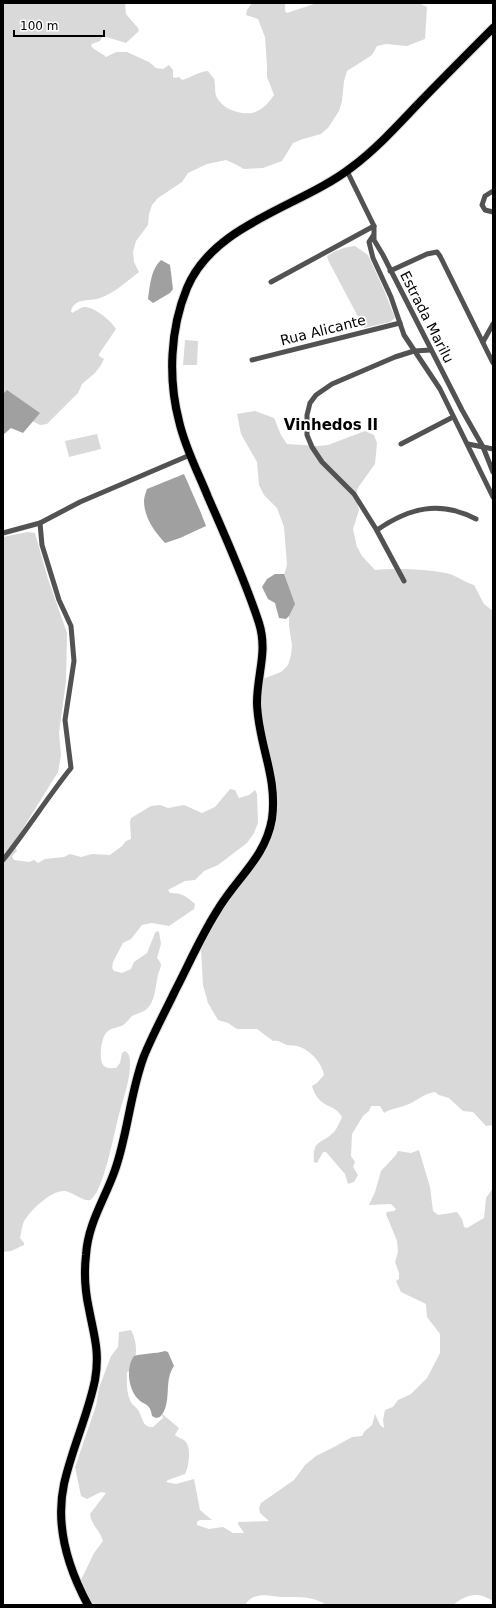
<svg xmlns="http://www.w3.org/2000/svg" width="496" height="1608" viewBox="0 0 496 1608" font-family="'DejaVu Sans',sans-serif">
	<rect width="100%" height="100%" fill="#fff"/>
	<g fill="#d9d9d9">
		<path d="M 3,3 L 125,3 L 126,14 L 138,28 L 139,31 L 126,43 L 103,36 L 100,41 L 92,44 L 91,46 C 95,51 101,52 106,57 L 116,52 L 127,52 L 149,62 L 156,68 L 163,69 L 169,65 L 173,70 L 173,77 L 175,78 L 179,77 L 182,80 C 193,77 197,72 208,71 C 210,74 213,77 214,79 C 216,85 214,92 217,98 C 221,104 227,109 234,111 C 253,117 263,111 274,95 L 267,77 L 267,66 L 265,37 L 258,19 L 246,15 L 247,10 L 252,3 L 285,3 L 285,11 L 287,13 L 317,3 L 419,3 L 427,7 L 425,39 L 407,46 L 386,44 L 377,46 L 372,55 L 347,71 L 344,81 L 342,101 L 339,111 L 328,128 L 321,134 L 303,139 L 293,143 L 282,161 L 263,168 L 244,169 L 235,164 L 226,160 L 207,164 L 188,173 L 182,182 L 158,198 L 152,205 L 149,214 L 148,225 L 136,241 L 133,252 L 134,262 L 139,272 C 127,281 115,293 100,298 C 89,302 75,297 71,311 L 72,313 C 76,311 80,308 84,307 C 93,306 112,321 116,329 L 99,354 L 99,356 L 104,359 L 101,365 L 95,373 L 82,384 L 78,393 L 47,424 L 40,425 L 26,418 L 3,401 Z"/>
		<path d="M 355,246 L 368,255 L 384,290 L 395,318 L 390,322 L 364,328 L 328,260 L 327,256 C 336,250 344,247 355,246 Z"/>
		<polygon points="185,340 198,341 197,365 183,365"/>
		<path d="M 255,411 L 274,418 L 281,435 L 287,444 L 318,446 L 328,445 L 365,431 L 374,435 L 377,443 L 375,464 L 357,489 L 356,499 L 359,510 L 353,529 L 357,547 L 362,556 L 375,570 C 397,568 424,569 446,573 C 456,575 464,582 474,585 L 484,604 L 493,611 L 493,1125 L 486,1126 L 473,1112 L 463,1111 L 449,1098 L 439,1095 L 435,1092 C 425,1093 418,1100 409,1104 C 400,1108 392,1108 384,1113 L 380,1106 L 371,1106 L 369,1111 L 363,1116 L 352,1134 L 351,1156 L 355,1162 L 353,1167 L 358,1175 L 354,1182 L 348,1184 L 345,1174 L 326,1152 L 323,1152 L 317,1163 L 314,1162 C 312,1139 321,1145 334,1132 C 337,1128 340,1122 342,1117 C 334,1102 319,1110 312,1086 L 317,1083 L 324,1075 C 322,1063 311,1051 300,1047 C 296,1045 291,1046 287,1045 C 281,1043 279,1040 273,1041 L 257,1029 L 237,1029 L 228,1023 L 218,1020 L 208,1003 L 203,985 L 201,950 L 220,907 L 258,859 L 271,818 L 264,723 C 259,706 260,696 263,679 L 281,672 L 288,665 L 291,655 L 292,645 L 289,626 L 289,606 L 284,575 L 287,565 L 284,527 L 277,508 L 264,495 L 259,485 L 257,462 L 241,434 L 237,414 Z"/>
		<polygon points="97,434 101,449 69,457 65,441"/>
		<path d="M 27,532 L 35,533 L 48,579 L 67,633 L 66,681 L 59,733 L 61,755 L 58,772 L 14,843 L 17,851 L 12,856 L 14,860 L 29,862 L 34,860 L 38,863 L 45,859 L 64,857 L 70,854 L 81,857 L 92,854 L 110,855 L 122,846 L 126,841 L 131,839 L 130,822 L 131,818 L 151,806 L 160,805 L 168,808 L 184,805 L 202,813 L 215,807 L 230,789 L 235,790 L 239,798 L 249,795 L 255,790 L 257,794 L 258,823 L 254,833 L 247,843 L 218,865 L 204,871 L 195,880 L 185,881 L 168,890 L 170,893 C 182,893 186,896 195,904 L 194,909 L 169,926 L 152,923 L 142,925 L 131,939 L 123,943 L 113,962 L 112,968 L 114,971 L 122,973 L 131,969 L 134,962 L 147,953 L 155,933 L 157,931 L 159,932 L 161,944 L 157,958 C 164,966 160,966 158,975 C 155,987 156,1003 144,1011 C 140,1013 136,1014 132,1016 C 129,1019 125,1025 121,1026 C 116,1028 111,1028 107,1032 C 101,1037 98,1061 104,1066 C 108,1069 112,1068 116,1068 L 120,1063 L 122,1053 L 125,1051 C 130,1054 130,1059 130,1064 C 130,1080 124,1096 120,1111 C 115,1127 104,1193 90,1200 C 84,1202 72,1192 65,1191 C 51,1190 31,1210 24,1221 C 22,1226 21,1233 20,1238 L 24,1243 L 24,1245 L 11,1251 L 3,1252 L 3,537 Z"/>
		<path d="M 419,1150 L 430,1187 L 433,1211 L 438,1215 L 457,1212 L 462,1219 L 464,1227 L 467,1228 L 484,1218 L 486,1198 L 493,1188 L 493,1601 C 478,1591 467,1594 453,1605 L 326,1605 C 314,1596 298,1597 284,1597 C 274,1597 264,1593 254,1597 C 250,1598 247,1602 245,1605 L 87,1605 L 80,1588 L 81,1580 L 94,1553 L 103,1541 C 100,1530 91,1525 90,1514 L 106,1493 L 101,1492 L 87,1499 L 81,1496 L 75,1467 L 96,1406 L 99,1388 L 111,1356 L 118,1347 L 119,1332 L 131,1330 C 138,1344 137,1355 132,1370 L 127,1372 C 127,1380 126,1392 130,1400 C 131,1404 136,1407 138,1410 C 143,1417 142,1428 153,1427 L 163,1418 L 161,1413 L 179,1428 L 175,1435 C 178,1438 183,1438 186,1442 C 191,1448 189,1467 185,1474 L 168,1480 L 166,1482 L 176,1484 L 194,1479 L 200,1510 L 212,1520 L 200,1520 L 197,1522 L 197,1525 L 209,1529 L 223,1527 L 233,1533 L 244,1533 L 238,1524 L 238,1522 L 269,1521 L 260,1513 L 259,1508 L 261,1503 L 294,1480 L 305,1465 L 316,1456 L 334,1447 L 352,1437 L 362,1436 L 365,1431 L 372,1425 L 375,1414 L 380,1425 L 384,1428 L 383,1420 L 385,1410 L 393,1407 L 398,1400 L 411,1394 L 427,1378 L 440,1353 L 440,1334 L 427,1317 L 426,1304 L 401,1292 L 396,1281 L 399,1279 L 399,1273 L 395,1262 L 398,1252 L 397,1241 L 386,1214 L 387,1212 L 394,1211 L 396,1209 L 391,1204 L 369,1205 L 375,1192 L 381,1171 L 396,1155 L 398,1151 L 411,1153 Z"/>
	</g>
	<g fill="#a0a0a0">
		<path d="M 161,260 L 170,265 L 173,289 L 170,293 L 153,303 L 148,299 C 150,285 151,269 161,260 Z"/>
		<polygon points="7,390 40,413 23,433 11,428 3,435 3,394"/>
		<path d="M 184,474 L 201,513 L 206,526 L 180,538 L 165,543 C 154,531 144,517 144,501 C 144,497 146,492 147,489 Z"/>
		<polygon points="275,574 284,574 295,604 289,616 286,619 279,618 275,603 268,599 262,587 267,579"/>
		<path d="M 165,1351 L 168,1352 L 174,1366 C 163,1381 173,1403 160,1417 L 156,1418 L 152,1416 C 150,1402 144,1406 137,1398 C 128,1387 126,1367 134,1356 C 144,1353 155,1354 165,1351 Z"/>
	</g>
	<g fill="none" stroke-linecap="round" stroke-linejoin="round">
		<defs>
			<path id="primary" d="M 88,1605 C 68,1568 55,1526 64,1484 C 72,1448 88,1415 95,1380 C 100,1351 94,1336 89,1309 C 85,1291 84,1272 86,1255 C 88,1223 105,1199 115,1170 C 128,1133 130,1093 144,1056 C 153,1034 165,1012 175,991 C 189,964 201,936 217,911 C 236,878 265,859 272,819 C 278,776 258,744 257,703 C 257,674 268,652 259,623 C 245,580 226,538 208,497 C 198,472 185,448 179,421 C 168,379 170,329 187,288 C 214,223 301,207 352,167 C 376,149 396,127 417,105 C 442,79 468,53 493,28"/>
		</defs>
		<use href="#primary" stroke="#dbdbdb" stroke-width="10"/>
		<g stroke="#525252" stroke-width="5">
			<polyline points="347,171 374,226 374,240 383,255 462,410 483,447 493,472"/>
			<polyline points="493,191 485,196 482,205 485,210 493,212"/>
			<polyline points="373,236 369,242 373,258 391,297 404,335 440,389 493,497"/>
			<polyline points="390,271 427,254 437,252 440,256 493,363"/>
			<polyline points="271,282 374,226"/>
			<polyline points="483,342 493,324"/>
			<polyline points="252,360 400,323"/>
			<polyline points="401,444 453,417"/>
			<polyline points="468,444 493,449"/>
			<path d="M 377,530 C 409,508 439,500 476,519"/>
			<polyline points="3,533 40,523 80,502 190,455"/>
			<polyline points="404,581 376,529 354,494 322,462 312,447 307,435 307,415 310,403 316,395 332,384 395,357 414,351 431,350"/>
			<path d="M 3,860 C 27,830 47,798 71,768 L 65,720 L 74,661 L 71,626 L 59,600 L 42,545 L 40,523"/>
		</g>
		<use href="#primary" stroke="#000" stroke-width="8"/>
	</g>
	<g text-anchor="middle" stroke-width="3.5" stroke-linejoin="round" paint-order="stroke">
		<g font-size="14" fill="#000" stroke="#fff">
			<text transform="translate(427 317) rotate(63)" y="5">Estrada Marilu</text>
			<text transform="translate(323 330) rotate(-14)" y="5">Rua Alicante</text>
		</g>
		<g font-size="15" font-weight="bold" fill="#000" stroke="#fff">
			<text x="331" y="430">Vinhedos II</text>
		</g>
	</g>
	<rect width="496" height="1608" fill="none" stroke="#000000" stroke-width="8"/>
	<path d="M14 30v6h90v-6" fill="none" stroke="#000000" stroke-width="2"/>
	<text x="20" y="30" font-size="12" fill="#000000" stroke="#ffffff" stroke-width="3" paint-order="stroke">100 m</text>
</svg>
